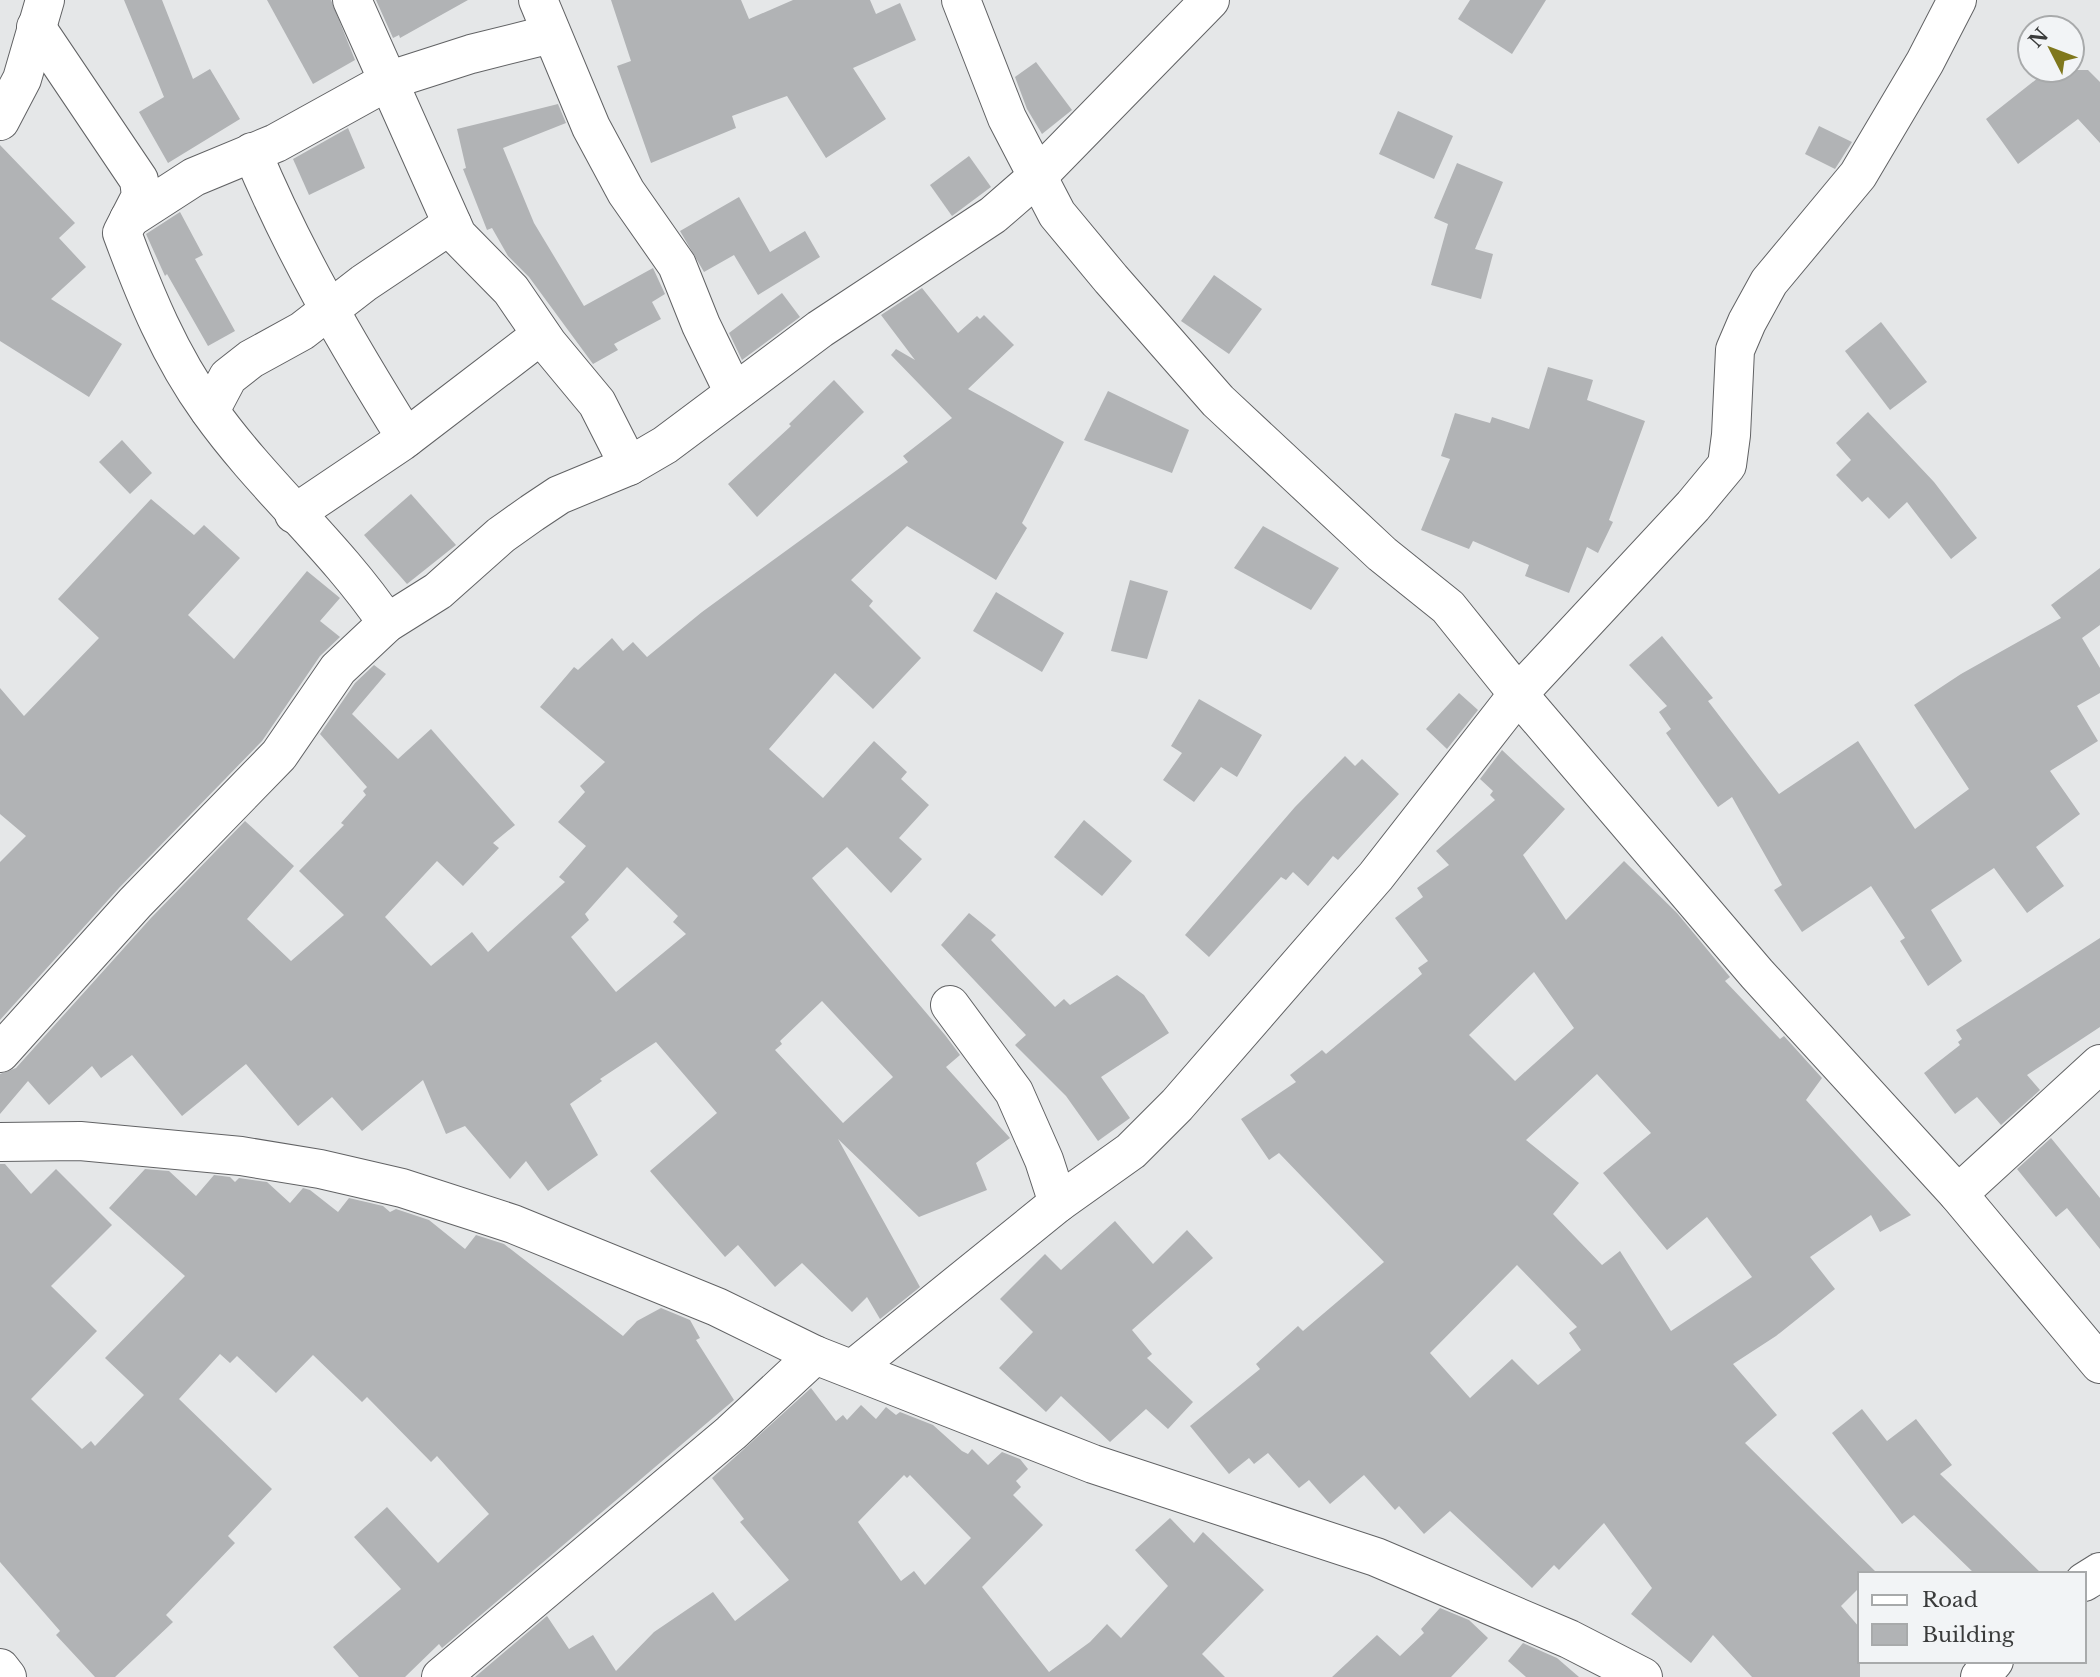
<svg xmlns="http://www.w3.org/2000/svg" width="2100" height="1677" viewBox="0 0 2100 1677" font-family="'Libre Baskerville',serif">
	<rect width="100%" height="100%" fill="#e5e7e8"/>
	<g fill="#b1b3b5" fill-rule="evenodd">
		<polygon points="124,0 162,0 193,79 210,69 240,119 168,163 139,112 164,97"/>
		<polygon points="267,0 331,0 355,60 313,84"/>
		<polygon points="376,0 468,0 400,38 399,35 393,38"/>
		<polygon points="611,0 741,0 749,19 793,0 870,0 876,14 900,3 916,40 853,68 886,119 826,158 787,96 732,116 736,128 651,163 617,66 631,61"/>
		<polygon points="1470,0 1546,0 1512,54 1458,19"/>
		<polygon points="1036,62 1072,110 1042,134 1027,109 1015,77"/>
		<polygon points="2048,70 2088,70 2100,82 2100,143 2078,119 2018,164 1986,119"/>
		<polygon points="558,104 566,123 503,148 534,223 584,306 653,268 665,294 652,302 661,319 614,344 618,350 593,364 529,277 508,256 492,228 487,230 463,169 466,168 457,129"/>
		<polygon points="1398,111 1453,136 1434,179 1379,154"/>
		<polygon points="1819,126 1852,142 1835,169 1805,154"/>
		<polygon points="348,128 365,168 309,195 293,159"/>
		<polygon points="0,145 75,223 59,238 86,267 51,299 122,344 89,397 0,341"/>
		<polygon points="969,156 991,187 952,216 930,185"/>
		<polygon points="1457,163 1503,182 1475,249 1493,254 1481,299 1431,285 1448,224 1434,218"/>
		<polygon points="739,197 770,252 805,231 820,257 758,295 734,255 704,272 680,231"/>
		<polygon points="180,212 203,255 195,259 235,331 208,346 167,274 165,276 146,234"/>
		<polygon points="1214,275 1262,309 1229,354 1181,321"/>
		<path d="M 922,288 L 958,333 L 977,316 L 980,319 L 984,315 L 1014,345 L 968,389 L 1064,442 L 1022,523 L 1027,528 L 996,580 L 907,526 L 851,580 L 873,601 L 869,606 L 921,658 L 873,709 L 835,673 L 769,749 L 823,798 L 874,741 L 907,772 L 901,779 L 929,805 L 899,838 L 922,859 L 891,893 L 847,847 L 812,878 L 945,1035 L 960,1055 L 946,1067 L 1010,1138 L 976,1163 L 987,1190 L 919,1217 L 838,1139 L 920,1287 L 880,1319 L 867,1297 L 852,1312 L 802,1263 L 775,1287 L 738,1245 L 725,1257 L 650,1171 L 717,1113 L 656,1042 L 600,1079 L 602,1081 L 570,1104 L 598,1155 L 548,1191 L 526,1161 L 510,1179 L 465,1126 L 446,1134 L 423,1080 L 362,1131 L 332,1097 L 298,1126 L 246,1064 L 182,1116 L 132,1055 L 101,1078 L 92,1066 L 49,1105 L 28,1081 L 0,1114 L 0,1074 L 16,1068 L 151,918 L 245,821 L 294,866 L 247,919 L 291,961 L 344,915 L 299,871 L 344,825 L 341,823 L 366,795 L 363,791 L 367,787 L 320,734 L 355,683 L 374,665 L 386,674 L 352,714 L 398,759 L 431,729 L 515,825 L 493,843 L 499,848 L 463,886 L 437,861 L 385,917 L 431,966 L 472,932 L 488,952 L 565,882 L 559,877 L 586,846 L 558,822 L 585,792 L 580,786 L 605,762 L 540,707 L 574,667 L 578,670 L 612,638 L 623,651 L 633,642 L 647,657 L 702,612 L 908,462 L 903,456 L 952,418 L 891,355 L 896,349 L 915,360 L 881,315 ZM 627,867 L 678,916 L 673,922 L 686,934 L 616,992 L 571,937 L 589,920 L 585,914 ZM 822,1001 L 893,1077 L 843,1123 L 775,1050 L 782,1044 L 780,1041 Z"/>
		<polygon points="782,293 800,317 742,360 729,333"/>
		<polygon points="1881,322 1927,382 1890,410 1845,351"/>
		<polygon points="1548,367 1593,380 1587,400 1645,421 1609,520 1613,522 1598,553 1587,547 1569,593 1525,576 1529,565 1473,541 1469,549 1421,530 1450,459 1441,456 1455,413 1490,423 1492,417 1529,429"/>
		<polygon points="834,380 864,412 757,517 728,484 791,426 789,424"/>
		<polygon points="1108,391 1189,430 1172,473 1084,440"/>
		<polygon points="1868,412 1934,482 1977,538 1951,559 1907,502 1889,519 1868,497 1862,502 1836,475 1851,460 1836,443"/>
		<polygon points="122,440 152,473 130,494 99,462"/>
		<polygon points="411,494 456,545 407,584 364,535"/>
		<polygon points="151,499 194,535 204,525 240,558 188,615 234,659 307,571 340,598 320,621 340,637 320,656 262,741 119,888 0,1020 0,862 26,836 0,814 0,688 24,716 99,638 58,599"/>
		<polygon points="1263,526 1339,568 1311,610 1234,568"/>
		<polygon points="2100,568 2100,625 2082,638 2100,668 2100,693 2077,706 2098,741 2050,771 2080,814 2036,847 2064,886 2027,913 1994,868 1931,910 1962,961 1928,986 1900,941 1905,938 1871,886 1802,932 1774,890 1782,885 1732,797 1718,807 1666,733 1671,729 1659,712 1667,706 1629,665 1662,636 1713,698 1708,701 1779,794 1858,741 1915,829 1969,789 1914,705 1961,674 2061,618 2051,605"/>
		<polygon points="1130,580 1168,591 1147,659 1111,651"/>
		<polygon points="996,592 1064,633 1042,672 973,631"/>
		<polygon points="1459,693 1478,710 1447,749 1426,729"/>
		<polygon points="1199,699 1262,735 1237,777 1221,767 1194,802 1163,780 1182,753 1171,746"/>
		<path d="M 1502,750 L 1565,809 L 1523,855 L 1566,920 L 1624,861 L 1677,913 L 1730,977 L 1725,981 L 1780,1039 L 1784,1036 L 1822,1078 L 1806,1100 L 1911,1215 L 1880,1232 L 1871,1215 L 1810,1257 L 1835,1289 L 1776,1336 L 1733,1364 L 1777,1415 L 1745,1443 L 1876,1572 L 1860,1574 L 1860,1587 L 1841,1606 L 1860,1628 L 1860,1677 L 1752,1677 L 1713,1635 L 1691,1663 L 1631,1614 L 1652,1588 L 1604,1523 L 1559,1570 L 1554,1565 L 1532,1588 L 1450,1511 L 1424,1534 L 1399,1506 L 1395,1510 L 1364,1475 L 1330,1504 L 1309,1480 L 1299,1488 L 1268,1453 L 1254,1464 L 1249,1458 L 1229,1474 L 1190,1426 L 1260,1369 L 1256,1364 L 1298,1326 L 1303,1331 L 1384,1262 L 1279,1153 L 1269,1160 L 1241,1119 L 1296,1082 L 1290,1075 L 1322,1050 L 1326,1054 L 1422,974 L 1418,968 L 1428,961 L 1395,918 L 1423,897 L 1417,888 L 1449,865 L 1436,851 L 1495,800 L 1490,795 L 1493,791 L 1480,779 ZM 1534,972 L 1574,1028 L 1515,1081 L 1469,1035 ZM 1597,1074 L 1651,1133 L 1603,1173 L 1667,1250 L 1707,1217 L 1752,1277 L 1671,1331 L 1620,1251 L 1602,1265 L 1553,1214 L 1579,1183 L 1526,1140 ZM 1517,1265 L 1577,1327 L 1569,1333 L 1581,1350 L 1538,1385 L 1512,1359 L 1470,1398 L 1430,1353 Z"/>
		<polygon points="1345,756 1355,766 1362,759 1399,794 1338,860 1333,856 1308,886 1293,872 1286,880 1281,877 1209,957 1185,935 1295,807"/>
		<polygon points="1084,820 1132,861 1102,896 1054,857"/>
		<polygon points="969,913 996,935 991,940 1055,1007 1064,999 1070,1005 1117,975 1144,995 1169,1033 1101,1077 1130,1118 1098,1141 1066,1096 1015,1045 1026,1035 941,945"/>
		<polygon points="2100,938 2100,1027 2027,1075 2040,1090 2001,1125 1977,1097 1955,1114 1924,1073 1960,1045 1958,1042 1962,1039 1956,1030"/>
		<polygon points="2051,1138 2100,1198 2100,1249 2067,1208 2056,1217 2017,1169"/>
		<polygon points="0,1164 5,1164 31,1194 56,1169 112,1225 51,1286 97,1331 31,1399 82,1449 91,1441 95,1446 144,1395 105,1358 185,1276 109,1208 145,1169 169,1171 196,1196 214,1175 230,1177 235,1182 239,1178 267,1182 290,1203 303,1188 310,1190 338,1212 349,1198 383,1206 390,1212 396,1209 429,1220 465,1249 476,1235 504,1244 623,1336 637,1321 661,1308 690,1320 700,1338 696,1340 734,1400 442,1648 439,1644 405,1677 359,1677 333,1647 401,1589 354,1537 387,1507 438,1563 489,1514 437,1456 431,1462 367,1397 362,1402 313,1355 276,1393 237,1356 230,1363 220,1354 179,1399 272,1489 228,1536 235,1543 166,1615 173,1622 115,1677 95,1677 56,1635 60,1631 0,1562"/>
		<polygon points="1115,1221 1153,1264 1187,1230 1213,1258 1132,1330 1152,1354 1147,1358 1193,1402 1168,1429 1146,1409 1110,1442 1061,1396 1046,1412 999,1368 1033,1332 1000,1299 1045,1254 1061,1270"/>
		<path d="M 811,1388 L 836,1421 L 843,1415 L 847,1420 L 861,1405 L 876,1419 L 886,1407 L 896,1415 L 900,1412 L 933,1425 L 962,1451 L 968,1454 L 972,1449 L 988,1465 L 1002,1452 L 1020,1459 L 1028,1469 L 1016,1481 L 1021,1487 L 1013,1495 L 1043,1525 L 982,1587 L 1049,1672 L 1090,1642 L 1107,1624 L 1121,1638 L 1168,1586 L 1135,1550 L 1170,1518 L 1194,1543 L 1203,1532 L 1264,1590 L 1202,1654 L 1225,1677 L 475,1677 L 547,1616 L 569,1649 L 593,1635 L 616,1671 L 654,1632 L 713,1592 L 735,1621 L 789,1580 L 740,1522 L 744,1519 L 712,1478 ZM 904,1475 L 907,1478 L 910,1475 L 971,1538 L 925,1585 L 914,1571 L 901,1581 L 858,1522 Z"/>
		<polygon points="1862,1409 1887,1441 1916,1419 1952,1465 1940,1474 2042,1574 1975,1574 1914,1515 1902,1524 1832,1433"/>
		<polygon points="1440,1608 1469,1620 1488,1638 1451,1677 1332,1677 1377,1635 1400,1656 1424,1633 1421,1629"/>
		<polygon points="1523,1643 1557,1658 1579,1677 1526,1677 1508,1661"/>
	</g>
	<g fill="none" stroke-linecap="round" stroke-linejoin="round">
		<defs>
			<g id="minor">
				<polyline points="352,0 457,235 511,290 548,344 597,403 629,466"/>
				<polyline points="538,0 591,127 626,192 677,265 701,325 734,393"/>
				<polyline points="961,0 1007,118 1057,214 1111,279 1218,401 1382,554 1448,607 1518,694 1757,974 1958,1194 2100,1364"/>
				<path d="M 36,27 L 139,180 L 141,196 L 122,233 C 145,295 170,356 209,410 C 263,486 335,546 387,623"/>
				<polyline points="0,121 22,79 45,0"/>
				<path d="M 252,152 C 294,253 348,345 406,438"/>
				<polyline points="129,219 194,177 276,143 390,80 471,54 551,34"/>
				<polyline points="210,411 228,377 251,359 302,331 364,283 452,224"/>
				<polyline points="294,514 401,442 541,335"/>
				<polyline points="950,1005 1014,1092 1044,1160 1058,1203"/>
				<polyline points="0,1053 135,903 279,755 338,669 387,623 438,591 501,535 532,513 559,495 629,466 665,445 820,329 993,215 1038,176 1210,0"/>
				<polyline points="0,1142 80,1141 241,1156 320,1169 402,1188 513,1224 717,1307 815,1355 1093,1464 1376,1557 1569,1639 1643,1677"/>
				<polyline points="1958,1194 2100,1064"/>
				<polyline points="854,1368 1058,1203 1131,1151 1177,1105 1376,876 1518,694 1693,506 1727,465 1731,435 1735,350 1747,322 1769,282 1858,175 1925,62 1957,0"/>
				<polyline points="2084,1582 2100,1572"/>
				<polyline points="0,1668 7,1677"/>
				<polyline points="441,1677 731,1433 815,1355"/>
				<polyline points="1980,1677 1994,1661"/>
			</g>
		</defs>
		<use href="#minor" stroke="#616264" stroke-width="40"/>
		<use href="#minor" stroke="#fff" stroke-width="38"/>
	</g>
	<rect x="1858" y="1572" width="228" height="91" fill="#f2f4f6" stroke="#a8aaab" stroke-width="2"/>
	<rect x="1872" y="1595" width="35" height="10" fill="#ffffff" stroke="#a8aaab" stroke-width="2"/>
	<text x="1922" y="1607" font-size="21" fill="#3a3b3b">Road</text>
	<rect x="1872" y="1624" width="35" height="21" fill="#b1b3b5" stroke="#a8aaab" stroke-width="2"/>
	<text x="1922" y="1642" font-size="21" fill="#3a3b3b">Building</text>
	<g transform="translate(2051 49) rotate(312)"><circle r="33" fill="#f2f4f6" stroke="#a8aaab" stroke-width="2"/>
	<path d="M0-5L12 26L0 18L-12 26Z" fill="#7f771c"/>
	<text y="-10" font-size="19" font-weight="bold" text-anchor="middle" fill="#3a3b3b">N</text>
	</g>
</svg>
